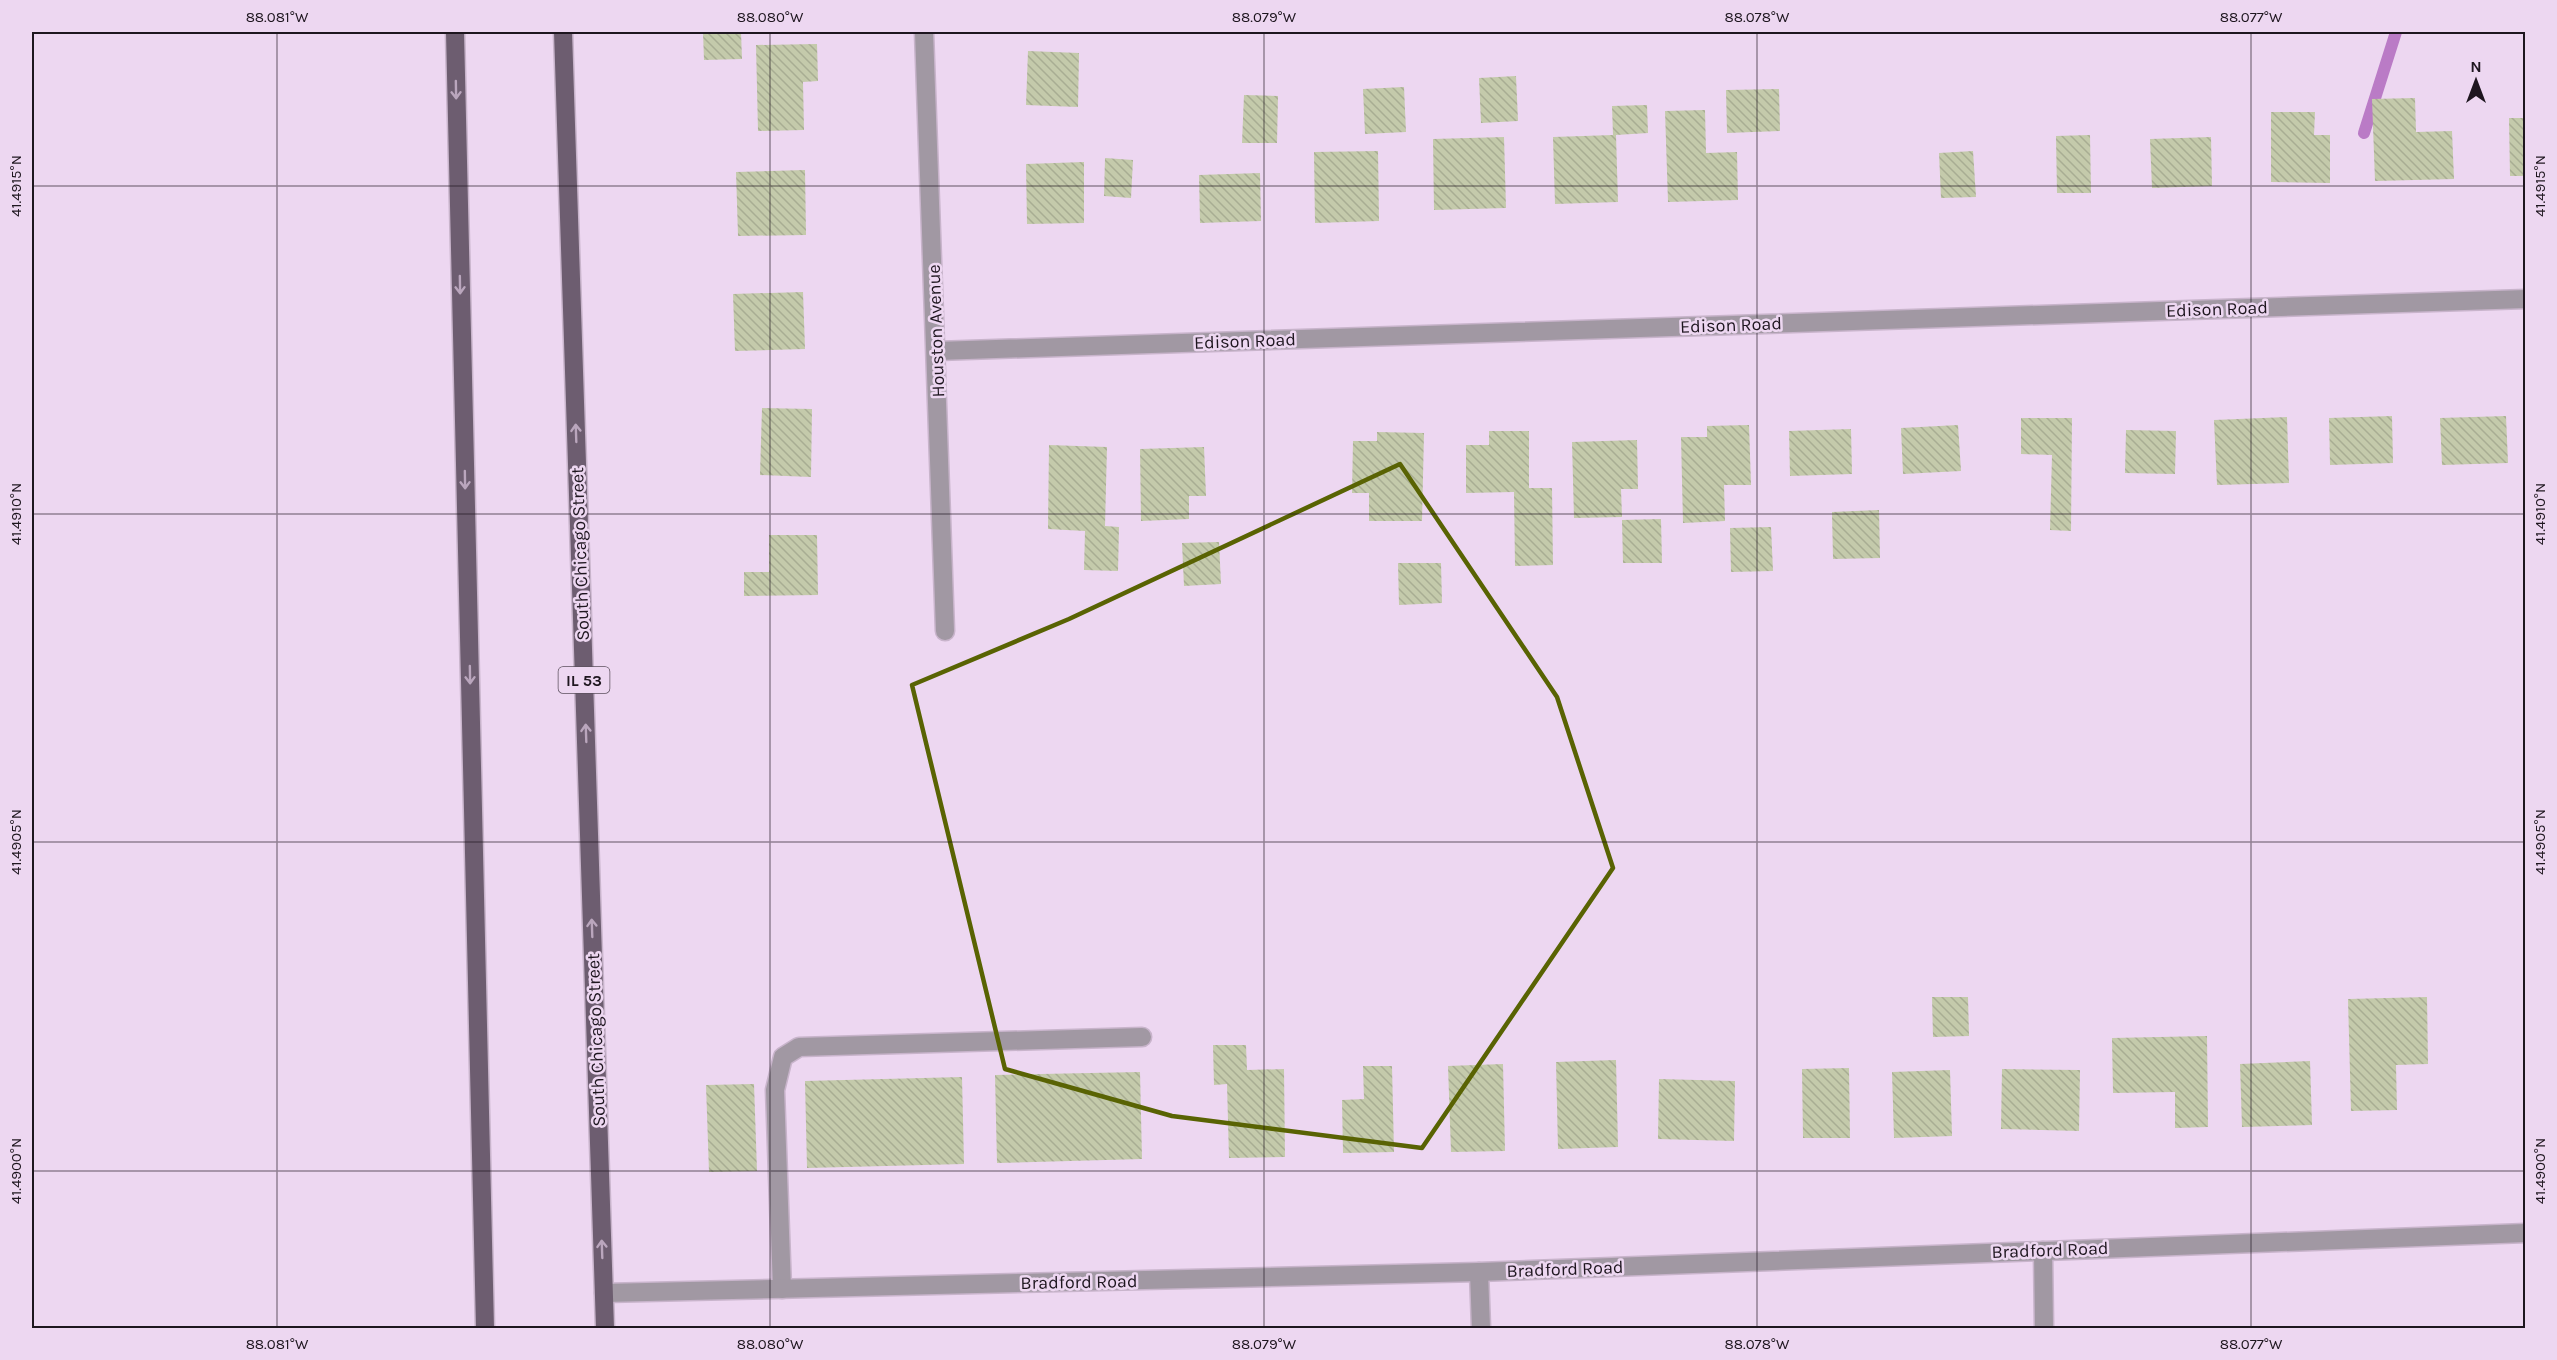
<svg xmlns="http://www.w3.org/2000/svg" width="2557" height="1360" viewBox="0 0 2557 1360" font-family="Karla,sans-serif">
	<defs>
		<pattern id="building-back-hatch" width="6" height="6" patternUnits="userSpaceOnUse" patternTransform="scale(1.5)"><rect width="6" height="6" fill="#c4caab"/><path d="M-1 5l2 2M0 0l6 6M5-1l2 2" fill="none" stroke="#a8ad93"/></pattern>
	</defs>
	<rect width="100%" height="100%" fill="#edd7f1"/>
	<g fill="none" stroke-linecap="round" stroke-linejoin="round">
		<polyline stroke="#ba7bc6" stroke-width="12" points="2364,133 2396,32"/>
	</g>
	<g fill="url(#building-back-hatch)">
		<polygon points="703,32 741,32 742,59 704,60"/>
		<polygon points="817,44 818,81 803,82 804,130 758,131 756,45"/>
		<polygon points="1028,51 1079,53 1078,107 1026,105"/>
		<polygon points="1516,76 1518,121 1481,123 1479,78"/>
		<polygon points="1404,87 1406,132 1365,134 1363,89"/>
		<polygon points="1779,89 1780,131 1727,133 1726,90"/>
		<polygon points="1244,95 1278,96 1277,143 1242,143"/>
		<polygon points="2415,98 2416,132 2452,131 2454,179 2375,181 2372,99"/>
		<polygon points="1647,105 1648,133 1616,135 1618,202 1555,204 1553,137 1613,135 1612,106"/>
		<polygon points="1705,110 1706,153 1737,152 1738,200 1668,202 1665,111"/>
		<polygon points="2271,112 2315,112 2314,135 2330,135 2330,183 2271,182"/>
		<polygon points="2509,118 2526,118 2526,176 2510,176"/>
		<polygon points="2090,135 2091,193 2057,193 2056,136"/>
		<polygon points="1504,137 1506,208 1434,210 1433,139"/>
		<polygon points="2211,137 2212,186 2152,188 2150,139"/>
		<polygon points="1378,151 1379,221 1315,223 1314,152"/>
		<polygon points="1973,151 1976,197 1941,198 1939,153"/>
		<polygon points="1105,158 1133,160 1131,198 1104,196"/>
		<polygon points="1084,162 1084,223 1027,224 1026,164"/>
		<polygon points="805,170 806,235 738,236 736,172"/>
		<polygon points="1260,173 1261,221 1200,223 1199,175"/>
		<polygon points="803,292 805,349 735,351 733,294"/>
		<polygon points="762,408 812,409 811,477 760,475"/>
		<polygon points="2392,416 2393,463 2330,465 2329,418"/>
		<polygon points="2506,416 2508,463 2442,465 2440,418"/>
		<polygon points="2287,417 2289,483 2217,485 2214,420"/>
		<polygon points="2021,418 2072,418 2071,531 2050,530 2052,455 2021,454"/>
		<polygon points="1749,425 1751,485 1724,485 1725,521 1683,523 1681,437 1707,437 1707,426"/>
		<polygon points="1958,425 1961,471 1903,474 1901,428"/>
		<polygon points="1851,429 1852,474 1790,476 1789,431"/>
		<polygon points="2126,430 2176,431 2175,474 2125,473"/>
		<polygon points="1489,431 1529,431 1529,488 1552,488 1553,565 1515,566 1514,492 1466,493 1466,445 1489,445"/>
		<polygon points="1377,432 1424,433 1422,521 1369,521 1369,493 1352,493 1353,441 1377,441"/>
		<polygon points="1637,440 1638,489 1621,489 1622,517 1574,518 1572,442"/>
		<polygon points="1049,445 1107,447 1105,526 1119,527 1118,571 1084,570 1085,531 1048,529"/>
		<polygon points="1204,447 1206,496 1189,496 1189,519 1141,521 1140,449"/>
		<polygon points="1879,510 1880,558 1833,559 1832,512"/>
		<polygon points="1661,519 1662,563 1623,563 1622,520"/>
		<polygon points="1771,527 1773,571 1731,572 1730,528"/>
		<polygon points="769,535 817,535 818,595 744,596 744,572 769,572"/>
		<polygon points="1219,542 1221,584 1184,586 1182,543"/>
		<polygon points="1398,563 1441,563 1442,603 1399,605"/>
		<polygon points="1932,997 1968,997 1969,1036 1933,1037"/>
		<polygon points="2427,997 2428,1064 2396,1065 2397,1110 2351,1111 2348,999"/>
		<polygon points="2207,1036 2208,1127 2175,1128 2175,1092 2113,1093 2112,1038"/>
		<polygon points="1213,1045 1246,1045 1247,1070 1284,1069 1285,1157 1229,1158 1227,1084 1214,1085"/>
		<polygon points="1616,1060 1618,1147 1558,1149 1556,1062"/>
		<polygon points="2310,1061 2312,1125 2242,1127 2240,1064"/>
		<polygon points="1503,1064 1505,1151 1451,1152 1448,1066"/>
		<polygon points="1363,1066 1392,1066 1394,1152 1343,1153 1342,1100 1364,1099"/>
		<polygon points="1849,1068 1850,1138 1803,1138 1802,1069"/>
		<polygon points="2002,1069 2080,1070 2079,1131 2001,1129"/>
		<polygon points="1950,1070 1952,1136 1894,1138 1892,1072"/>
		<polygon points="1140,1072 1142,1159 997,1163 995,1075"/>
		<polygon points="962,1077 964,1164 807,1168 805,1081"/>
		<polygon points="1659,1079 1735,1081 1734,1141 1658,1139"/>
		<polygon points="754,1084 757,1171 709,1172 706,1085"/>
	</g>
	<g fill="none" stroke-linecap="round" stroke-linejoin="round">
		<defs>
			<polyline id="lane" points="782,1289 775,1090 783,1057 799,1047 1142,1037"/>
			<g id="street">
				<polyline points="924,32 945,631"/>
				<polyline points="937,351 2526,299"/>
				<polyline points="2043,1251 2044,1328"/>
				<polyline points="1479,1272 1481,1328"/>
				<polyline points="604,1293 1479,1272 2526,1233"/>
			</g>
			<g id="primary">
				<polyline points="455,32 485,1328"/>
				<polyline points="563,32 605,1328"/>
			</g>
		</defs>
		<use href="#lane" stroke="#c8b4cb" stroke-width="21"/>
		<use href="#street" stroke="#c8b4cb" stroke-width="21"/>
		<use href="#primary" stroke="#c8b4cb" stroke-width="21"/>
		<use href="#lane" stroke="#a198a3" stroke-width="18"/>
		<use href="#street" stroke="#a198a3" stroke-width="18"/>
		<use href="#primary" stroke="#6d5d70" stroke-width="18"/>
	</g>
	<defs><path id="oneway-shaft" d="M-6 0H5M1.5-3L5.5 0L1.5 3" fill="none" stroke-width="1.6" stroke-linecap="round" stroke-linejoin="round" transform="scale(1.5)"/></defs>
	<g stroke="#baa6bd">
		<use href="#oneway-shaft" transform="translate(456 90) rotate(89)"/>
		<use href="#oneway-shaft" transform="translate(460 285) rotate(89)"/>
		<use href="#oneway-shaft" transform="translate(576 433) rotate(-92)"/>
		<use href="#oneway-shaft" transform="translate(465 480) rotate(89)"/>
		<use href="#oneway-shaft" transform="translate(470 675) rotate(89)"/>
		<use href="#oneway-shaft" transform="translate(586 733) rotate(-92)"/>
		<use href="#oneway-shaft" transform="translate(592 928) rotate(-92)"/>
		<use href="#oneway-shaft" transform="translate(602 1249) rotate(-92)"/>
	</g>
	<path fill="none" stroke="#596303" stroke-width="4.5" stroke-linejoin="round" d="M 1400,464 L 1557,697 L 1613,868 L 1422,1148 L 1172,1116 L 1005,1069 L 912,685 L 1069,619 Z"/>
	<path fill="none" stroke="#1e161f" stroke-width="1.5" stroke-opacity="0.45" d="M 277,32 L 277,1328M 770,32 L 770,1328M 1264,32 L 1264,1328M 1757,32 L 1757,1328M 2251,32 L 2251,1328M 32,186 L 2526,186M 32,514 L 2526,514M 32,842 L 2526,842M 32,1171 L 2526,1171"/>
	<g text-anchor="middle" stroke-width="5" stroke-linejoin="round" paint-order="stroke">
		<rect fill="#edd7f1" stroke="#5c505e" stroke-width="1.5" x="558.5" y="667" width="51" height="26" rx="4.5"/>
		<g font-size="16" font-weight="bold" fill="#1e161f">
			<text x="584" y="686">IL 53</text>
		</g>
		<g font-size="18" fill="#1e161f" stroke="#edd7f1">
			<text transform="translate(2217 309) rotate(-2)" y="6">Edison Road</text>
			<text transform="translate(1731 325) rotate(-2)" y="6">Edison Road</text>
			<text transform="translate(936 331) rotate(-92)" y="6">Houston Avenue</text>
			<text transform="translate(1245 341) rotate(-2)" y="6">Edison Road</text>
			<text transform="translate(580 554) rotate(-92)" y="6">South Chicago Street</text>
			<text transform="translate(596 1040) rotate(-92)" y="6">South Chicago Street</text>
			<text transform="translate(2050 1250) rotate(-2)" y="6">Bradford Road</text>
			<text transform="translate(1565 1269) rotate(-2)" y="6">Bradford Road</text>
			<text transform="translate(1079 1282) rotate(-1)" y="6">Bradford Road</text>
		</g>
	</g>
	<rect width="2557" height="1360" fill="none" stroke="#edd7f1" stroke-width="66"/>
	<g transform="translate(2476 81)" stroke="#edd7f1" stroke-width="4.5" paint-order="stroke">
	<path d="M0-4.5L10 22L0 15L-10 22Z" fill="#1e161f"/>
	<text y="-9" font-size="16" font-weight="bold" text-anchor="middle" fill="#1e161f">N</text>
	</g>
	<rect x="33" y="33" width="2491" height="1294" fill="none" stroke="#1e161f" stroke-width="2"/>
	<g font-size="15" text-anchor="middle" fill="#1e161f">
		<text x="277" y="22">88.081°W</text>
		<text x="770" y="22">88.080°W</text>
		<text x="1264" y="22">88.079°W</text>
		<text x="1757" y="22">88.078°W</text>
		<text x="2251" y="22">88.077°W</text>
		<text transform="translate(16 186) rotate(-90)" y="5">41.4915°N</text>
		<text transform="translate(2540 186) rotate(-90)" y="5">41.4915°N</text>
		<text transform="translate(16 514) rotate(-90)" y="5">41.4910°N</text>
		<text transform="translate(2540 514) rotate(-90)" y="5">41.4910°N</text>
		<text transform="translate(16 842) rotate(-90)" y="5">41.4905°N</text>
		<text transform="translate(2540 842) rotate(-90)" y="5">41.4905°N</text>
		<text transform="translate(16 1171) rotate(-90)" y="5">41.4900°N</text>
		<text transform="translate(2540 1171) rotate(-90)" y="5">41.4900°N</text>
		<text x="277" y="1349">88.081°W</text>
		<text x="770" y="1349">88.080°W</text>
		<text x="1264" y="1349">88.079°W</text>
		<text x="1757" y="1349">88.078°W</text>
		<text x="2251" y="1349">88.077°W</text>
	</g>
</svg>
